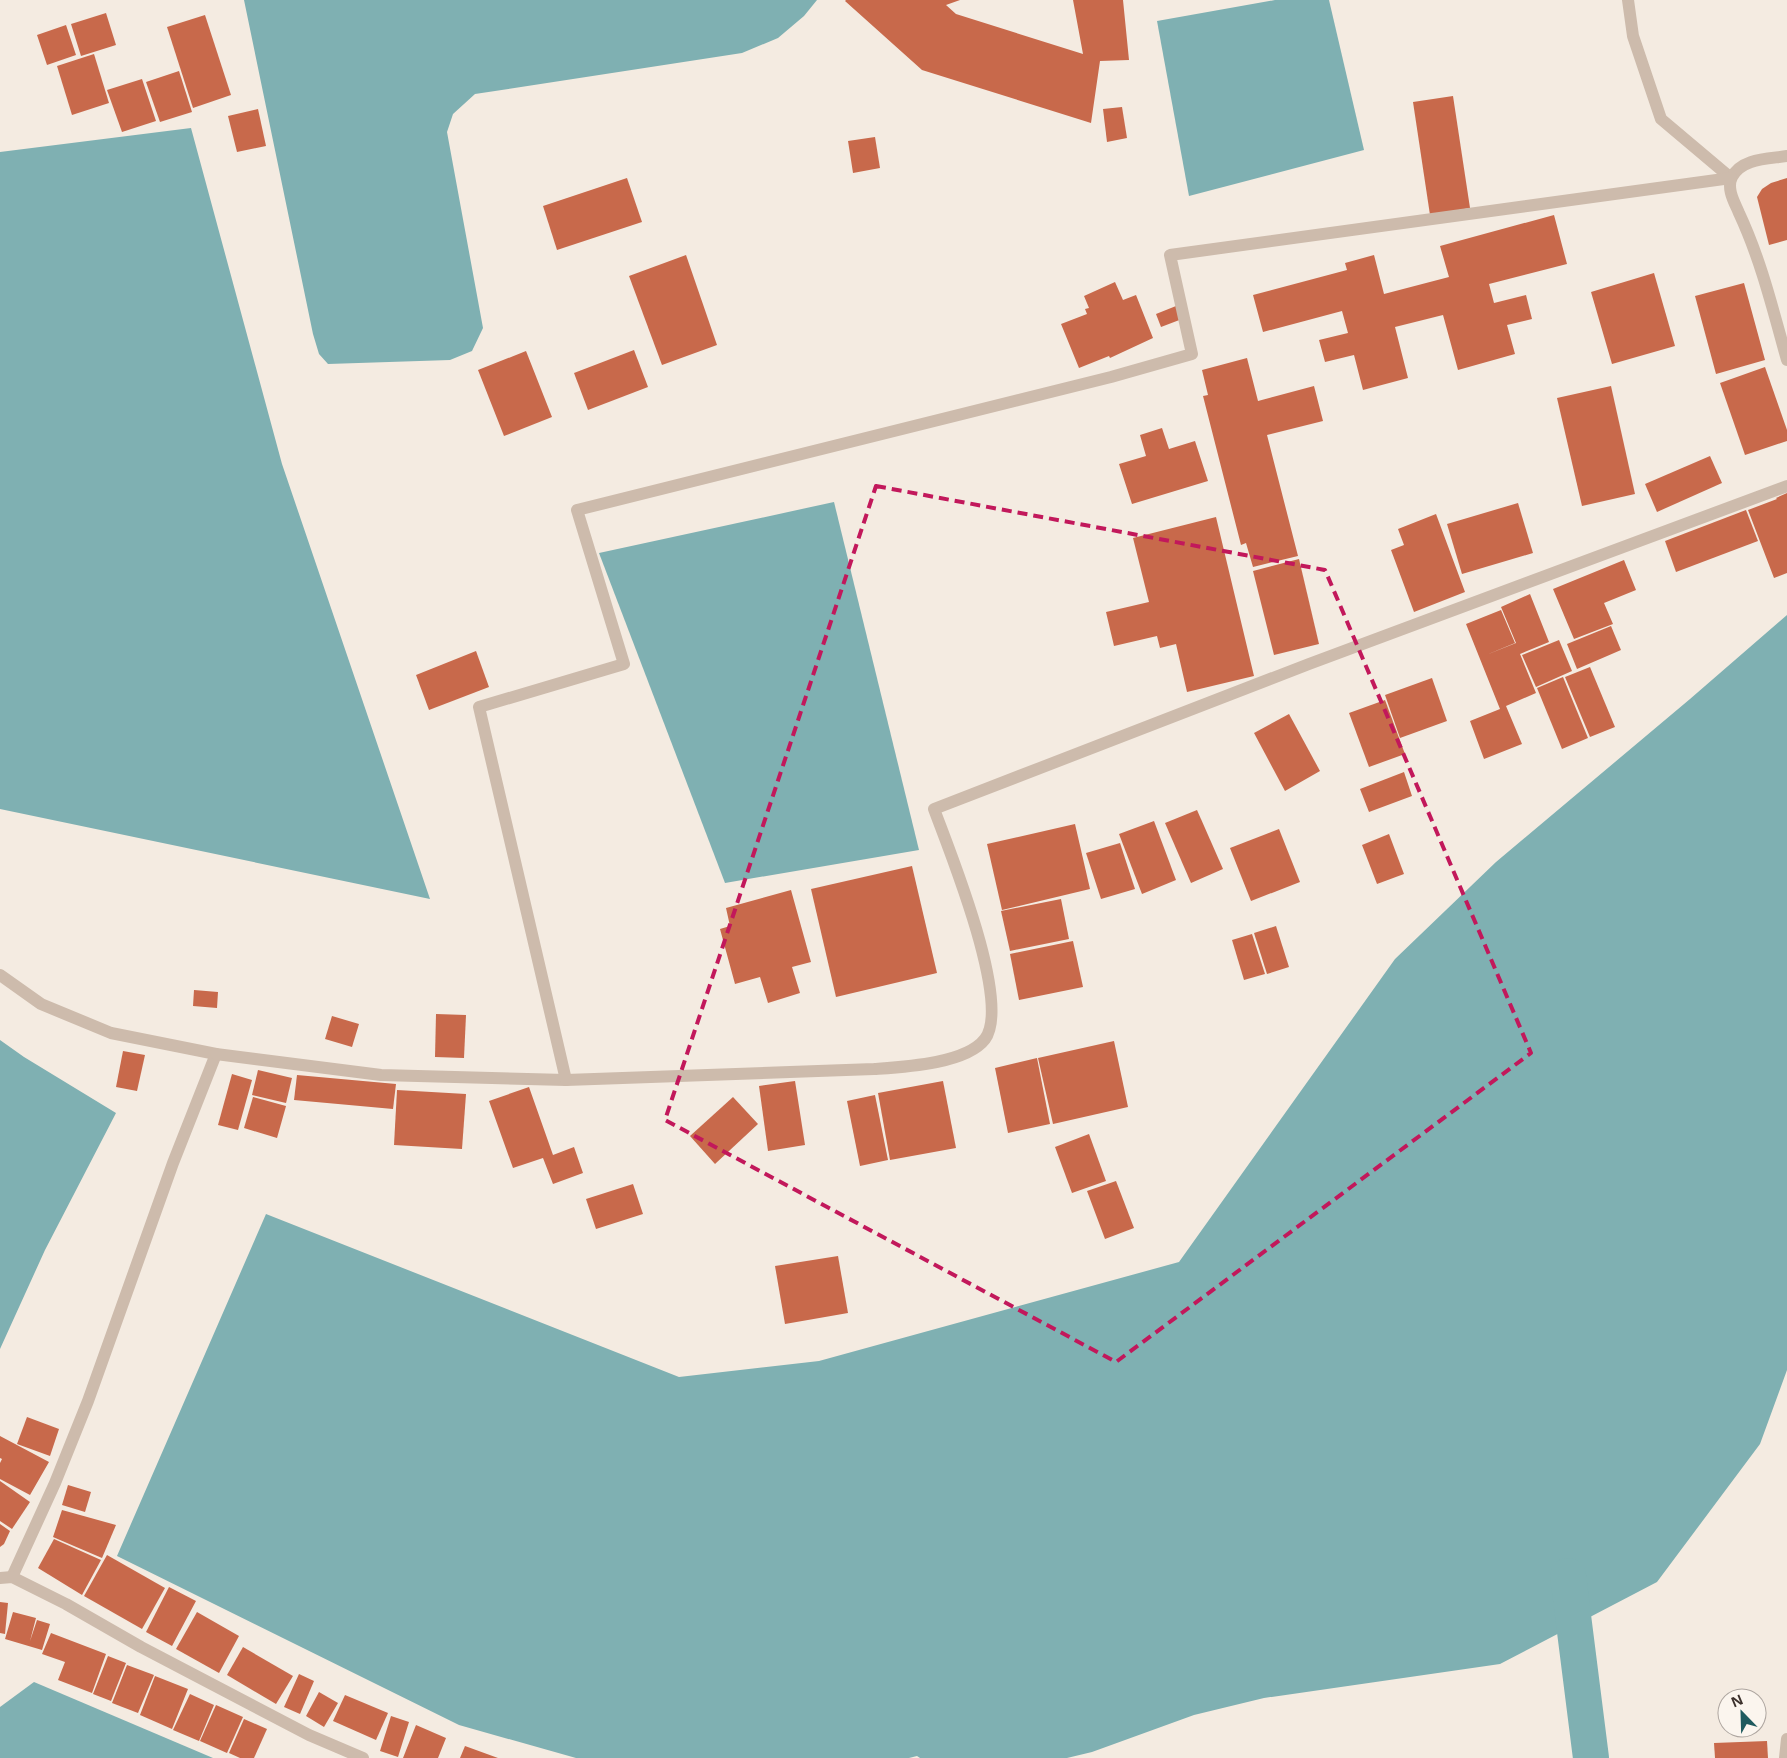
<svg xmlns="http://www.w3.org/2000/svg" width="1787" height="1758" viewBox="0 0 1787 1758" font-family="'Open Sans',sans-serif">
	<rect width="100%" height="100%" fill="#f4ebe1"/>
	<g fill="#7fb0b2">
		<polygon points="244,0 817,0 804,16 778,38 742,53 475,94 453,114 447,132 483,328 472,351 450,360 328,364 319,354 313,334"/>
		<polygon points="1275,0 1329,0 1364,150 1189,196 1157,21"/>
		<polygon points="191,128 282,464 430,899 0,809 0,152"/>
		<polygon points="834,502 919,850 725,883 599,553"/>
		<polygon points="1787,615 1787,1370 1760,1444 1657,1582 1500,1664 1264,1698 1194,1715 1092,1752 1067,1758 920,1758 917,1756 909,1758 576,1758 459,1725 117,1556 266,1214 679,1377 819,1361 1179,1262 1395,959 1496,862 1690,699"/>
		<polygon points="0,1040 24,1057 116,1113 45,1250 0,1349"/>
		<polygon points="34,1682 213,1758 0,1758 0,1707"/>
	</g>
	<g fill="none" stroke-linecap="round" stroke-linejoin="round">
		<polyline stroke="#7fb0b2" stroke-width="36" points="1568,1576 1591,1758"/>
	</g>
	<g fill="#c8694b">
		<polygon points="846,0 960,0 946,5 956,14 1083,54 1073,0 1123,0 1129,60 1100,61 1091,123 922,70 845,1"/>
		<polygon points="106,13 116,45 81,56 71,24"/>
		<polygon points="205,15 231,95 193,108 167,27"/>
		<polygon points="66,25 76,55 47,65 37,35"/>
		<polygon points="94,54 109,103 72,115 57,66"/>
		<polygon points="179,71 192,112 160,122 146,82"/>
		<polygon points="142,79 156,121 122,132 107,90"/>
		<polygon points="1453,96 1470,208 1430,215 1413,102"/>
		<polygon points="1122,107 1127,138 1107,142 1103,109"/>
		<polygon points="258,109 266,146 237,152 228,116"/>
		<polygon points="875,137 880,168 853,173 848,141"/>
		<polygon points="627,178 642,222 557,250 543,206"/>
		<polygon points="1787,178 1787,240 1769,245 1757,197 1762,189 1771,183"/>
		<polygon points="1554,215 1567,264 1489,284 1494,303 1526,295 1532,319 1507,325 1515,354 1458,370 1443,315 1395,327 1408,378 1363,390 1354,355 1325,362 1319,340 1348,333 1342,311 1263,332 1253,295 1347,270 1345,263 1374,255 1384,294 1449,277 1440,246"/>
		<polygon points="686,255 717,345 662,365 629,276"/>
		<polygon points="1654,273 1675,346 1612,364 1591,292"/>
		<polygon points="1115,282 1123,300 1136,295 1153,338 1110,358 1109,356 1079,368 1061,324 1087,314 1085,309 1089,308 1084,296"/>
		<polygon points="1744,283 1765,360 1716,374 1695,296"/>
		<polygon points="1176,306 1182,319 1161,327 1156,314"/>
		<polygon points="634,350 648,387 588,410 574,373"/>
		<polygon points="526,351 552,417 504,436 478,370"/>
		<polygon points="1247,358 1258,401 1314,386 1323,421 1267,435 1298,556 1253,567 1246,543 1241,545 1203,396 1208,395 1202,370"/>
		<polygon points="1765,367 1787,430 1787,441 1745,455 1720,383"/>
		<polygon points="1611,386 1635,494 1582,506 1557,398"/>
		<polygon points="1162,428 1169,449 1195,441 1208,481 1132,504 1119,464 1146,456 1140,435"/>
		<polygon points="1710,456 1722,483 1657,512 1645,484"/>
		<polygon points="1787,493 1787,573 1774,578 1748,510 1777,499 1776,498"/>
		<polygon points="1518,503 1533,553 1462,574 1447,524"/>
		<polygon points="1746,510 1758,541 1676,572 1665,541"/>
		<polygon points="1436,514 1465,592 1414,612 1391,550 1404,545 1398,529"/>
		<polygon points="1216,517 1254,676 1187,692 1176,644 1160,648 1157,636 1114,646 1106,612 1149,602 1133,538"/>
		<polygon points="1299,559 1319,644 1274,655 1253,571"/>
		<polygon points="1624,560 1636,590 1604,603 1613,624 1574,639 1553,589"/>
		<polygon points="1530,594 1549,642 1520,654 1536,693 1506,706 1522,744 1484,759 1470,721 1500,709 1466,624 1501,610 1515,643 1486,655 1516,643 1501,607"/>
		<polygon points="1611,626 1621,650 1577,669 1567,644"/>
		<polygon points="1559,640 1572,671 1536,687 1522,655"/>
		<polygon points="476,651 489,687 429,710 416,675"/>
		<polygon points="1590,667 1615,727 1590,737 1565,677"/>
		<polygon points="1563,677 1588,738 1562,749 1537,688"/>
		<polygon points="1432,678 1447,721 1400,738 1385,695"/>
		<polygon points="1385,700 1405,754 1369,767 1349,713"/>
		<polygon points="1289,714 1320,771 1285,791 1254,733"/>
		<polygon points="1404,772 1412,796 1369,812 1360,789"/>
		<polygon points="1197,810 1223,869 1191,883 1165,823"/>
		<polygon points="1154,821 1176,880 1142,894 1119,834"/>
		<polygon points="1075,824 1090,889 1002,910 987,844"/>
		<polygon points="1279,829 1300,882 1251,901 1230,848"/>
		<polygon points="1389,834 1404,874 1377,884 1362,845"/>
		<polygon points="1120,843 1135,889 1101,899 1086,853"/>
		<polygon points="912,866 937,973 836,997 811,889"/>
		<polygon points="791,890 811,962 792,967 800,993 768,1003 760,977 735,984 720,929 730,926 726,908"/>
		<polygon points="1061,899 1069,939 1010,951 1001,911"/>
		<polygon points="1276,926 1289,967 1267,974 1254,933"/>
		<polygon points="1252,934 1265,974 1244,980 1232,940"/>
		<polygon points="1073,941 1083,987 1019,1000 1010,954"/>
		<polygon points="194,990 218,992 217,1008 193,1006"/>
		<polygon points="436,1014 466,1015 464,1058 435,1057"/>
		<polygon points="332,1016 359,1024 352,1047 325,1039"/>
		<polygon points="1114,1041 1128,1107 1053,1124 1038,1058"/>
		<polygon points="123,1051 145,1055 137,1091 116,1087"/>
		<polygon points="1037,1058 1050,1124 1008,1133 995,1068"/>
		<polygon points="258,1070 292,1078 286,1103 252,1095"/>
		<polygon points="232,1074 252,1080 238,1130 218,1125"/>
		<polygon points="297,1075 396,1084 393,1109 294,1100"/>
		<polygon points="795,1081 805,1145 768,1151 759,1086"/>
		<polygon points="943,1081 956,1148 890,1160 878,1093"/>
		<polygon points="529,1087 553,1155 574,1147 583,1173 553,1184 543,1158 513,1168 489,1101"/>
		<polygon points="397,1090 466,1094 462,1149 394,1145"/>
		<polygon points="875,1095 888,1160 860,1166 847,1101"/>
		<polygon points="253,1097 286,1106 277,1138 244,1128"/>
		<polygon points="733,1097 758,1124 715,1164 690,1136"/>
		<polygon points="1089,1134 1106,1181 1072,1193 1055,1147"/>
		<polygon points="1116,1181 1134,1228 1105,1239 1087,1191"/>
		<polygon points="633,1184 643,1214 596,1229 586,1199"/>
		<polygon points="838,1256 848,1313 785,1324 775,1266"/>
		<polygon points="27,1417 59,1429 50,1456 17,1444"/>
		<polygon points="0,1436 49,1462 30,1495 0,1479 0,1463 2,1459 0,1458"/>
		<polygon points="0,1481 30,1502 12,1529 0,1521"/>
		<polygon points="68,1485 91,1492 85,1512 62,1505"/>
		<polygon points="62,1510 116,1525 102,1558 53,1537"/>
		<polygon points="0,1524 10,1531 4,1544 0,1547"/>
		<polygon points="54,1539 101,1560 82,1595 38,1568"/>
		<polygon points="107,1555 165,1588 142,1629 84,1596"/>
		<polygon points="169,1587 196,1601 172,1646 146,1632"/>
		<polygon points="0,1602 8,1603 5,1634 0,1633"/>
		<polygon points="13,1612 36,1618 30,1641 37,1620 50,1624 42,1650 5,1639"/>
		<polygon points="197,1612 239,1636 219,1673 176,1649"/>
		<polygon points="51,1633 106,1654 92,1693 58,1680 65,1662 42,1654"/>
		<polygon points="243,1647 293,1676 276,1704 227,1675"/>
		<polygon points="108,1656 126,1663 111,1701 93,1694"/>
		<polygon points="127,1665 154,1675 138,1713 112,1703"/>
		<polygon points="299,1674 314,1681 300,1714 284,1707"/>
		<polygon points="155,1676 188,1689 172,1729 140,1715"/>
		<polygon points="319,1692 338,1703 324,1727 306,1716"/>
		<polygon points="190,1694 214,1705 199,1741 173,1730"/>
		<polygon points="345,1695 388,1713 376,1740 333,1721"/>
		<polygon points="216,1705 243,1717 227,1753 200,1741"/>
		<polygon points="391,1716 409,1722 398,1757 380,1751"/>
		<polygon points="244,1719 267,1729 254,1758 240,1758 229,1753"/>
		<polygon points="416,1725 446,1738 438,1758 403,1758"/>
		<polygon points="1767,1741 1768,1758 1715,1758 1714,1743"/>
		<polygon points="465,1746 498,1758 460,1758"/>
	</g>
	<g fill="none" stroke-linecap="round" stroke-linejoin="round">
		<g stroke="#cdbbac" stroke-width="12">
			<polyline points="1628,0 1633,36 1661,119 1731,178"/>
			<path d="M 1787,156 C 1768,159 1742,158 1732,177 C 1726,189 1735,203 1739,213 C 1761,260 1773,310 1787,360"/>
			<polyline points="0,975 41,1004 111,1033 216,1054 173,1163 88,1401 55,1483 12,1577"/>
			<path d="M 216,1054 L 381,1075 L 566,1080 L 874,1069 C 903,1067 966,1064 985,1039 C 1012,1003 949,850 934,809 L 1309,664 L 1787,486"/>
			<polyline points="566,1080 479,707 624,664 577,510 1111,377 1192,354 1170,255 1731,178"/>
			<polyline points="0,1578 12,1577 66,1604 141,1647 309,1735 363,1758"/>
			<polyline points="1785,1758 1787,1739"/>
		</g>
	</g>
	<path fill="none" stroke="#c2185b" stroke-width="4" stroke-dasharray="10 6" stroke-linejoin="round" d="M 876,486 L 1325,570 L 1531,1053 L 1116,1362 L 665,1120 Z"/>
	<g transform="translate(1742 1713) rotate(337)"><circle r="24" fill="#fbf5ee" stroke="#aea6a0"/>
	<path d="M0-4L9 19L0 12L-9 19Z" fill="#1f5a5e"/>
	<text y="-8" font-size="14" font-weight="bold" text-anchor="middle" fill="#3b302b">N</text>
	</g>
</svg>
